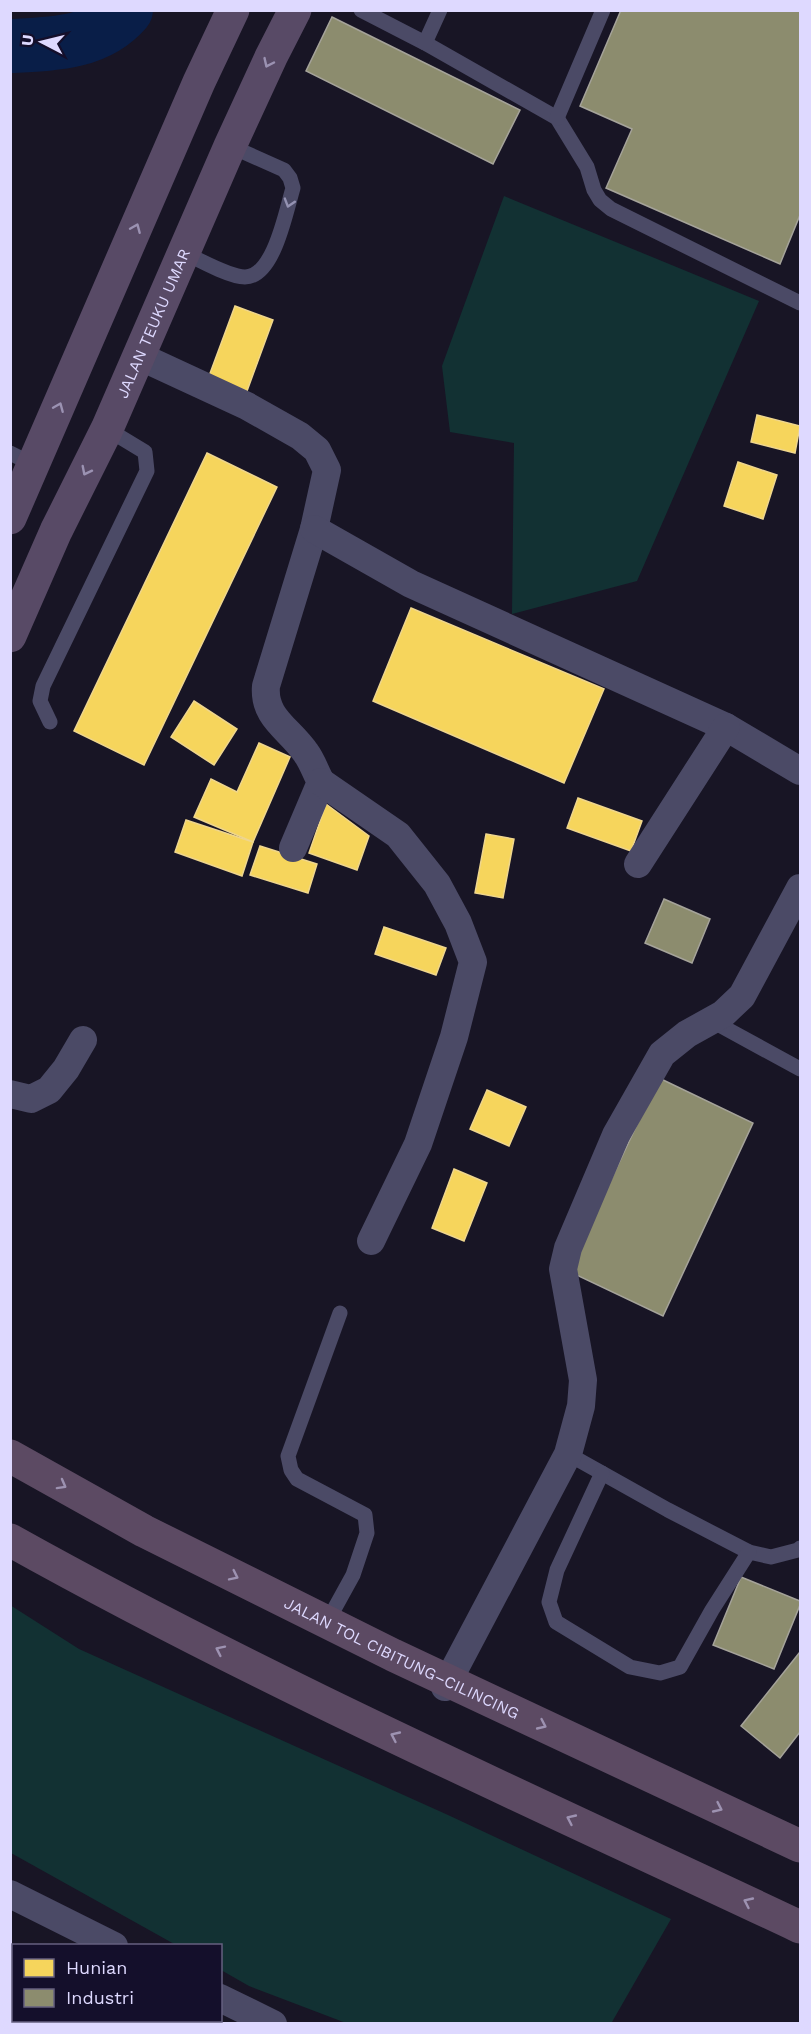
<svg xmlns="http://www.w3.org/2000/svg" width="811" height="2034" viewBox="0 0 811 2034" font-family="'Work Sans',sans-serif">
	<rect width="100%" height="100%" fill="#181525"/>
	<g fill="#123133">
		<polygon points="504,196 759,301 637,581 512,614 514,443 450,432 442,366"/>
		<polygon points="10,1605 79,1649 448,1815 671,1919 612,2022 346,2023 249,1986 221,1970 220,1946 176,1945 11,1853"/>
	</g>
	<g fill="#f6d55c" stroke="#efd68d" stroke-width="1.5">
		<polygon points="235,306 273,320 247,391 209,376"/>
		<polygon points="757,415 800,426 795,453 751,442"/>
		<polygon points="207,453 277,487 144,765 74,731"/>
		<polygon points="738,462 777,475 763,519 724,506"/>
		<polygon points="411,608 604,689 564,783 373,701"/>
		<polygon points="194,701 237,729 214,765 171,737"/>
		<polygon points="259,743 290,757 253,842 194,817 211,779 237,792"/>
		<polygon points="578,798 642,821 631,851 567,828"/>
		<polygon points="326,804 369,836 357,870 309,853"/>
		<polygon points="186,820 253,842 242,876 175,852"/>
		<polygon points="486,834 514,839 503,898 475,893"/>
		<polygon points="260,846 317,864 308,893 250,875"/>
		<polygon points="384,927 446,948 436,975 375,954"/>
		<polygon points="487,1090 526,1107 509,1146 470,1129"/>
		<polygon points="454,1169 487,1183 464,1241 432,1228"/>
	</g>
	<g fill="#8c8c6e" stroke="#a5a39a" stroke-width="1.5">
		<polygon points="621,10 800,10 800,215 780,264 606,188 632,129 580,106"/>
		<polygon points="332,17 520,110 493,164 306,71"/>
		<polygon points="664,899 710,919 692,963 645,943"/>
		<polygon points="659,1078 753,1123 663,1316 568,1271"/>
		<polygon points="741,1577 800,1601 800,1605 774,1669 713,1645"/>
		<polygon points="800,1652 800,1732 780,1758 741,1726"/>
	</g>
	<g fill="none" stroke-linecap="round" stroke-linejoin="round">
		<path stroke="#091e48" stroke-width="54" d="M 10,46 C 52,44 97,44 126,10"/>
		<g stroke="#4b4a66" stroke-width="15">
			<polyline points="361,10 425,43 557,118 587,167 594,190 600,200 611,209 800,303"/>
			<polyline points="425,43 440,10"/>
			<polyline points="557,118 603,10"/>
			<path d="M 185,253 C 199,260 230,277 245,277 C 274,277 286,211 293,188 L 290,178 L 284,170 L 230,146"/>
			<polyline points="10,453 34,465"/>
			<polyline points="50,722 40,701 43,686 147,471 145,452 107,429"/>
			<polyline points="712,1021 800,1069"/>
			<polyline points="568,1454 668,1510 749,1552 771,1557 798,1550 800,1548"/>
			<polyline points="602,1473 557,1570 549,1602 556,1622 630,1667 660,1673 680,1667 712,1610 749,1552"/>
			<polyline points="326,1624 353,1575 367,1533 365,1515 297,1479 291,1470 288,1456 340,1313"/>
		</g>
		<g stroke="#4b4a66" stroke-width="28">
			<path d="M 139,356 L 247,406 L 300,436 L 317,450 L 327,470 L 314,529 L 266,686 C 263,718 290,729 306,753 C 312,761 316,773 321,782 L 293,848"/>
			<polyline points="314,529 411,584 726,727 800,771"/>
			<polyline points="321,782 398,835 437,884 458,923 473,962 454,1037 418,1144 371,1241"/>
			<polyline points="638,864 726,727"/>
			<polyline points="10,1094 31,1099 49,1090 66,1069 83,1040"/>
			<polyline points="445,1687 568,1454 581,1406 583,1380 563,1269 568,1248 616,1135 662,1054 687,1034 723,1014 742,996 800,888"/>
			<polyline points="10,1894 114,1946"/>
			<polyline points="220,1998 273,2024"/>
			<polyline points="145,2024 147,2020"/>
		</g>
		<g stroke="#584a66" stroke-width="33">
			<polyline points="10,518 199,82 233,10"/>
			<path id="s1" d="M 10,636 L 56,531 L 107,429 L 230,146 L 271,57 L 295,10"/>
		</g>
		<g stroke="#5c4a63" stroke-width="33">
			<path id="s2" d="M 10,1456 L 144,1531 L 393,1655 L 800,1846"/>
			<path d="M 10,1540 C 266,1683 535,1802 800,1927"/>
		</g>
	</g>
	<defs><path id="oneway-chevron" d="M-2-3.5L2.5 0L-2 3.5" fill="none" stroke-width="1.6" stroke-linecap="round" stroke-linejoin="round" transform="scale(1.5)"/></defs>
	<g stroke="#9b92b2">
		<use href="#oneway-chevron" transform="translate(268 63) rotate(115)"/>
		<use href="#oneway-chevron" transform="translate(136 228) rotate(-67)"/>
		<use href="#oneway-chevron" transform="translate(59 407) rotate(-67)"/>
		<use href="#oneway-chevron" transform="translate(86 471) rotate(117)"/>
	</g>
	<use stroke="#9492b2" href="#oneway-chevron" transform="translate(289 203) rotate(107)"/>
	<g stroke="#9d92b1">
		<use href="#oneway-chevron" transform="translate(62 1485) rotate(29)"/>
		<use href="#oneway-chevron" transform="translate(234 1576) rotate(26)"/>
		<use href="#oneway-chevron" transform="translate(220 1650) rotate(-154)"/>
		<use href="#oneway-chevron" transform="translate(542 1725) rotate(25)"/>
		<use href="#oneway-chevron" transform="translate(395 1736) rotate(-155)"/>
		<use href="#oneway-chevron" transform="translate(718 1808) rotate(25)"/>
		<use href="#oneway-chevron" transform="translate(571 1819) rotate(-155)"/>
		<use href="#oneway-chevron" transform="translate(748 1902) rotate(-155)"/>
	</g>
	<g text-anchor="middle" stroke-width="6" stroke-linejoin="round" paint-order="stroke">
		<g font-size="16" fill="#ded9ff" stroke="#140f2b">
			<text dy="6" stroke="none"><textPath href="#s1" startOffset="344">JALAN TEUKU UMAR</textPath></text>
			<text dy="6" stroke="none"><textPath href="#s2" startOffset="441">JALAN TOL CIBITUNG–CILINCING</textPath></text>
		</g>
	</g>
	<rect width="811" height="2034" fill="none" stroke="#ded9ff" stroke-width="24"/>
	<rect x="12" y="1944" width="210" height="78" fill="#140f2b" stroke="#656080" stroke-width="1.5"/>
	<rect x="24" y="1959" width="30" height="18" fill="#f6d55c" stroke="#656080" stroke-width="1.5"/>
	<text x="66" y="1974" font-size="18" fill="#ded9ff">Hunian</text>
	<rect x="24" y="1989" width="30" height="18" fill="#8c8c6e" stroke="#656080" stroke-width="1.5"/>
	<text x="66" y="2004" font-size="18" fill="#ded9ff">Industri</text>
	<g transform="translate(42 42) rotate(277)" stroke="#140f2b" stroke-width="4.5" paint-order="stroke">
	<path d="M0-4.5L10 22L0 15L-10 22Z" fill="#ded9ff"/>
	<text y="-9" font-size="16" font-weight="bold" text-anchor="middle" fill="#ded9ff">U</text>
	</g>
</svg>
